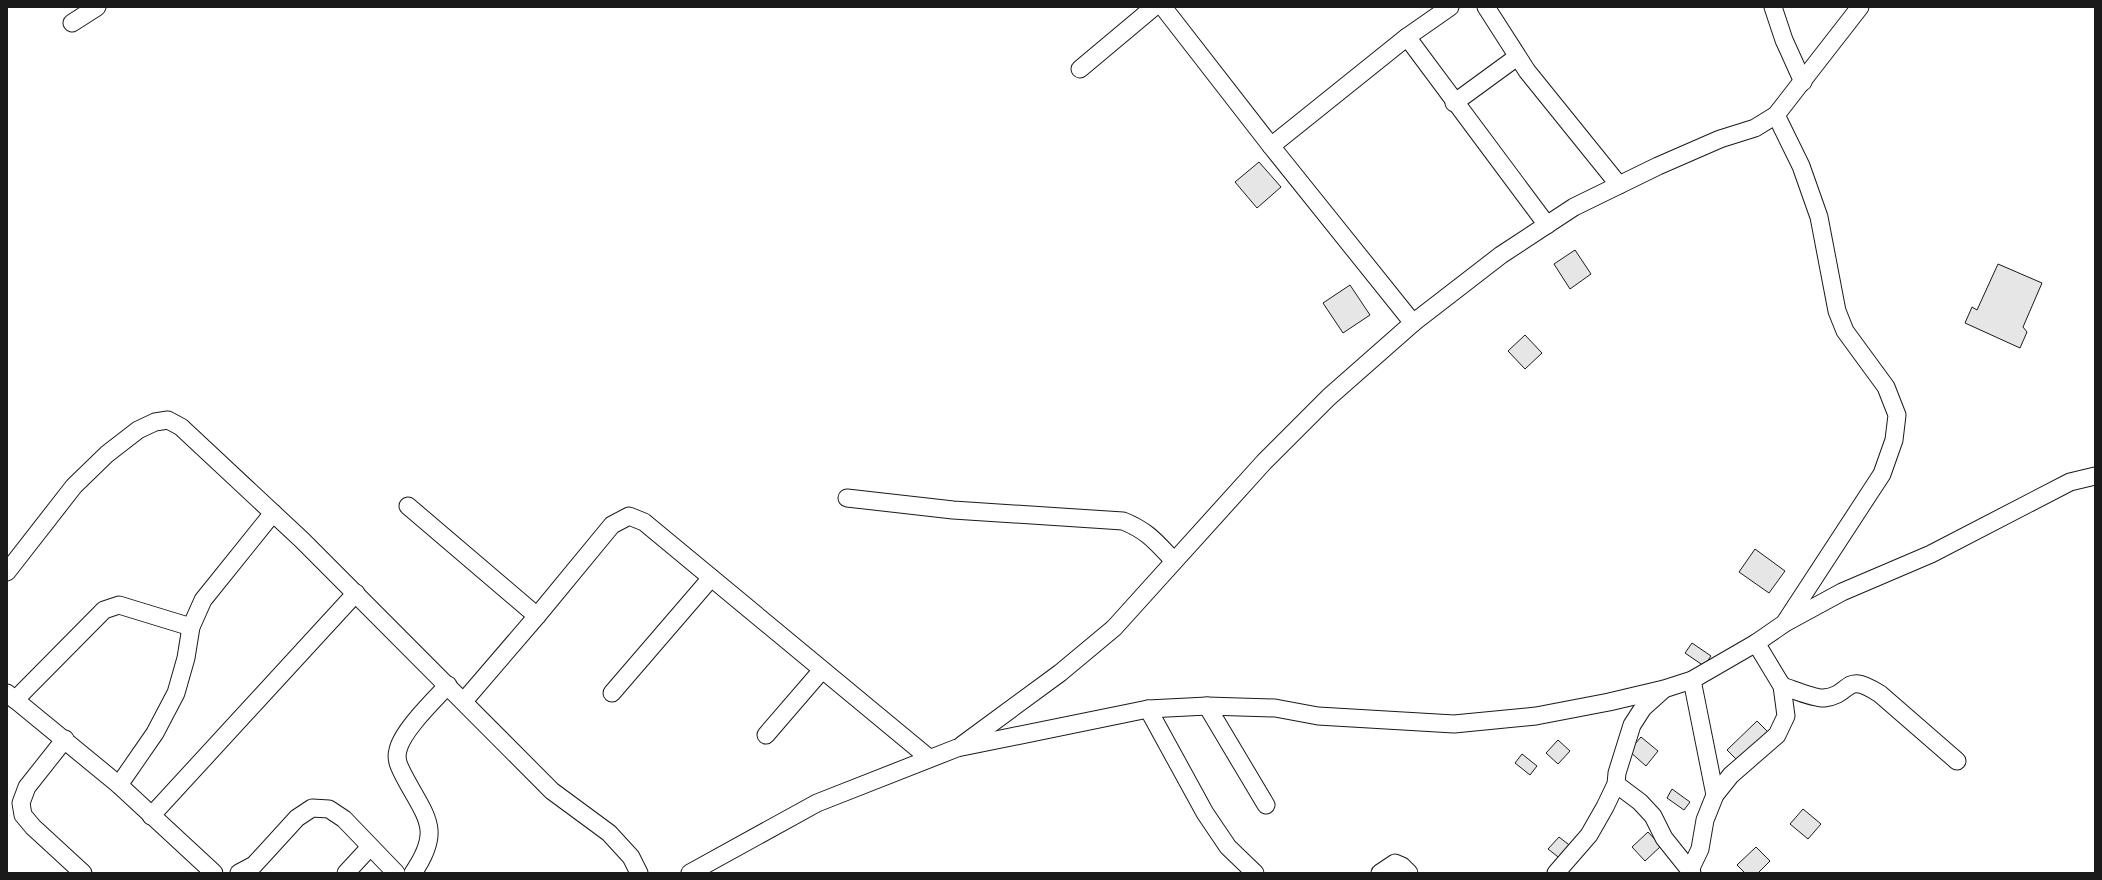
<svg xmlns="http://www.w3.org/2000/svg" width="2102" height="880" viewBox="0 0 2102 880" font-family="'Exo 2',sans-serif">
	<rect width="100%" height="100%" fill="#fff"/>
	<g fill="#e6e6e6" stroke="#1a1a1a">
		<polygon points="1259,162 1281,187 1257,208 1235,182"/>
		<polygon points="1575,250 1591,274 1570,289 1554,264"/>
		<polygon points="1998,264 2042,283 2023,327 2027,332 2020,348 1965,323 1972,307 1977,310"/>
		<polygon points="1350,285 1370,315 1343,333 1323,303"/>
		<polygon points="1525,335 1542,353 1525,369 1508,351"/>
		<polygon points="1755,549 1785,571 1769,593 1739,572"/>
		<polygon points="1692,643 1711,656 1704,666 1685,653"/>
		<polygon points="1757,721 1770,734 1740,763 1727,750"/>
		<polygon points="1641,737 1658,751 1646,766 1629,751"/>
		<polygon points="1558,740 1570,751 1558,764 1546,753"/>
		<polygon points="1522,754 1537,766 1530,775 1515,763"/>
		<polygon points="1672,789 1690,802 1684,810 1667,798"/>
		<polygon points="1803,809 1821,824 1808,839 1790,824"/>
		<polygon points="1648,832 1661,846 1645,861 1632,847"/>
		<polygon points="1559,837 1573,848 1562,860 1548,849"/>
		<polygon points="1756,847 1770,861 1758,873 1745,873 1737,865"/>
	</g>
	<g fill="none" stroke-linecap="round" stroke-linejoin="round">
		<defs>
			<g id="minor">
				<polyline points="1163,7 1271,146 1413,323"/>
				<polyline points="1486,7 1527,71 1619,185"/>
				<polyline points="1773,7 1784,40 1803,82"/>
				<polyline points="72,23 97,7"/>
				<polyline points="1407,37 1547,225"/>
				<polyline points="1080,69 1154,7"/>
				<polyline points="1454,103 1517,57"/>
				<polyline points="1776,115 1801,166 1819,217 1837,311 1845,331 1886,387 1897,415 1894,440 1882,474 1786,621"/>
				<polyline points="1271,146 1407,37 1450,7"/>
				<path d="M 847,498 L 953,510 L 1123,521 C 1148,531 1156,542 1174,561"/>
				<polyline points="408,506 537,616"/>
				<polyline points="7,572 74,486 107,454 138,430 155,422 168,420 181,427 302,540 552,791 609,833 631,857 639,873"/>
				<polyline points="1692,680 1715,795"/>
				<path d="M 1782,686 C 1792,689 1815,699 1824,698 C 1853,695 1843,670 1880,694 L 1957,761"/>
				<polyline points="7,693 119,785 214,873"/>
				<polyline points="612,693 711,578"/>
				<polyline points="15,700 104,610 119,605 191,627"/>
				<polyline points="464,701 537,616 612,525 629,516 644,522 929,758"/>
				<polyline points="1207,706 1266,805"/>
				<polyline points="1148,709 1205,813 1228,847 1255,873"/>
				<polyline points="766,735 822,670"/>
				<polyline points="65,739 27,787 21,803 23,815 33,827 83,873"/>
				<polyline points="962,745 1060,673 1114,628 1264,462 1329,397 1413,323 1501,255 1574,207 1658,166 1720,139 1755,128 1776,115 1860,7"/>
				<polyline points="1616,784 1640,802 1653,816 1664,838 1692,873"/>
				<polyline points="119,785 155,733 176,693 186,658 191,627 203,600 273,513"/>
				<polyline points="151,816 356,593"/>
				<polyline points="1690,870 1700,849 1705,820 1715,795 1731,775 1777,735 1786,716 1782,686 1756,643"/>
				<polyline points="239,873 254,865 297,818 312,808 329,809 344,819 396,873"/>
				<polyline points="346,873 370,847"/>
				<path d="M 413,873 C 443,829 426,818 404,776 C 400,768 395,760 398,750 C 402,731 434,700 448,685"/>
				<polyline points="690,873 817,803 957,748 1148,709 1207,706 1275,708 1318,716 1454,724 1536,716 1609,702 1664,689 1692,680 1756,643 1785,623 1842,592 1931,554 2070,482 2095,476"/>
				<polyline points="1380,873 1395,863 1402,866 1409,873"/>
				<polyline points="1556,873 1589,835 1605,807 1616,784 1617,773 1632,725 1643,708 1662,691"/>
			</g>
		</defs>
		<use href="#minor" stroke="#1a1a1a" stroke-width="19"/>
		<use href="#minor" stroke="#fff" stroke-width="17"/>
	</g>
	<rect width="2102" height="880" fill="none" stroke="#1a1a1a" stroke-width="16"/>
</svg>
